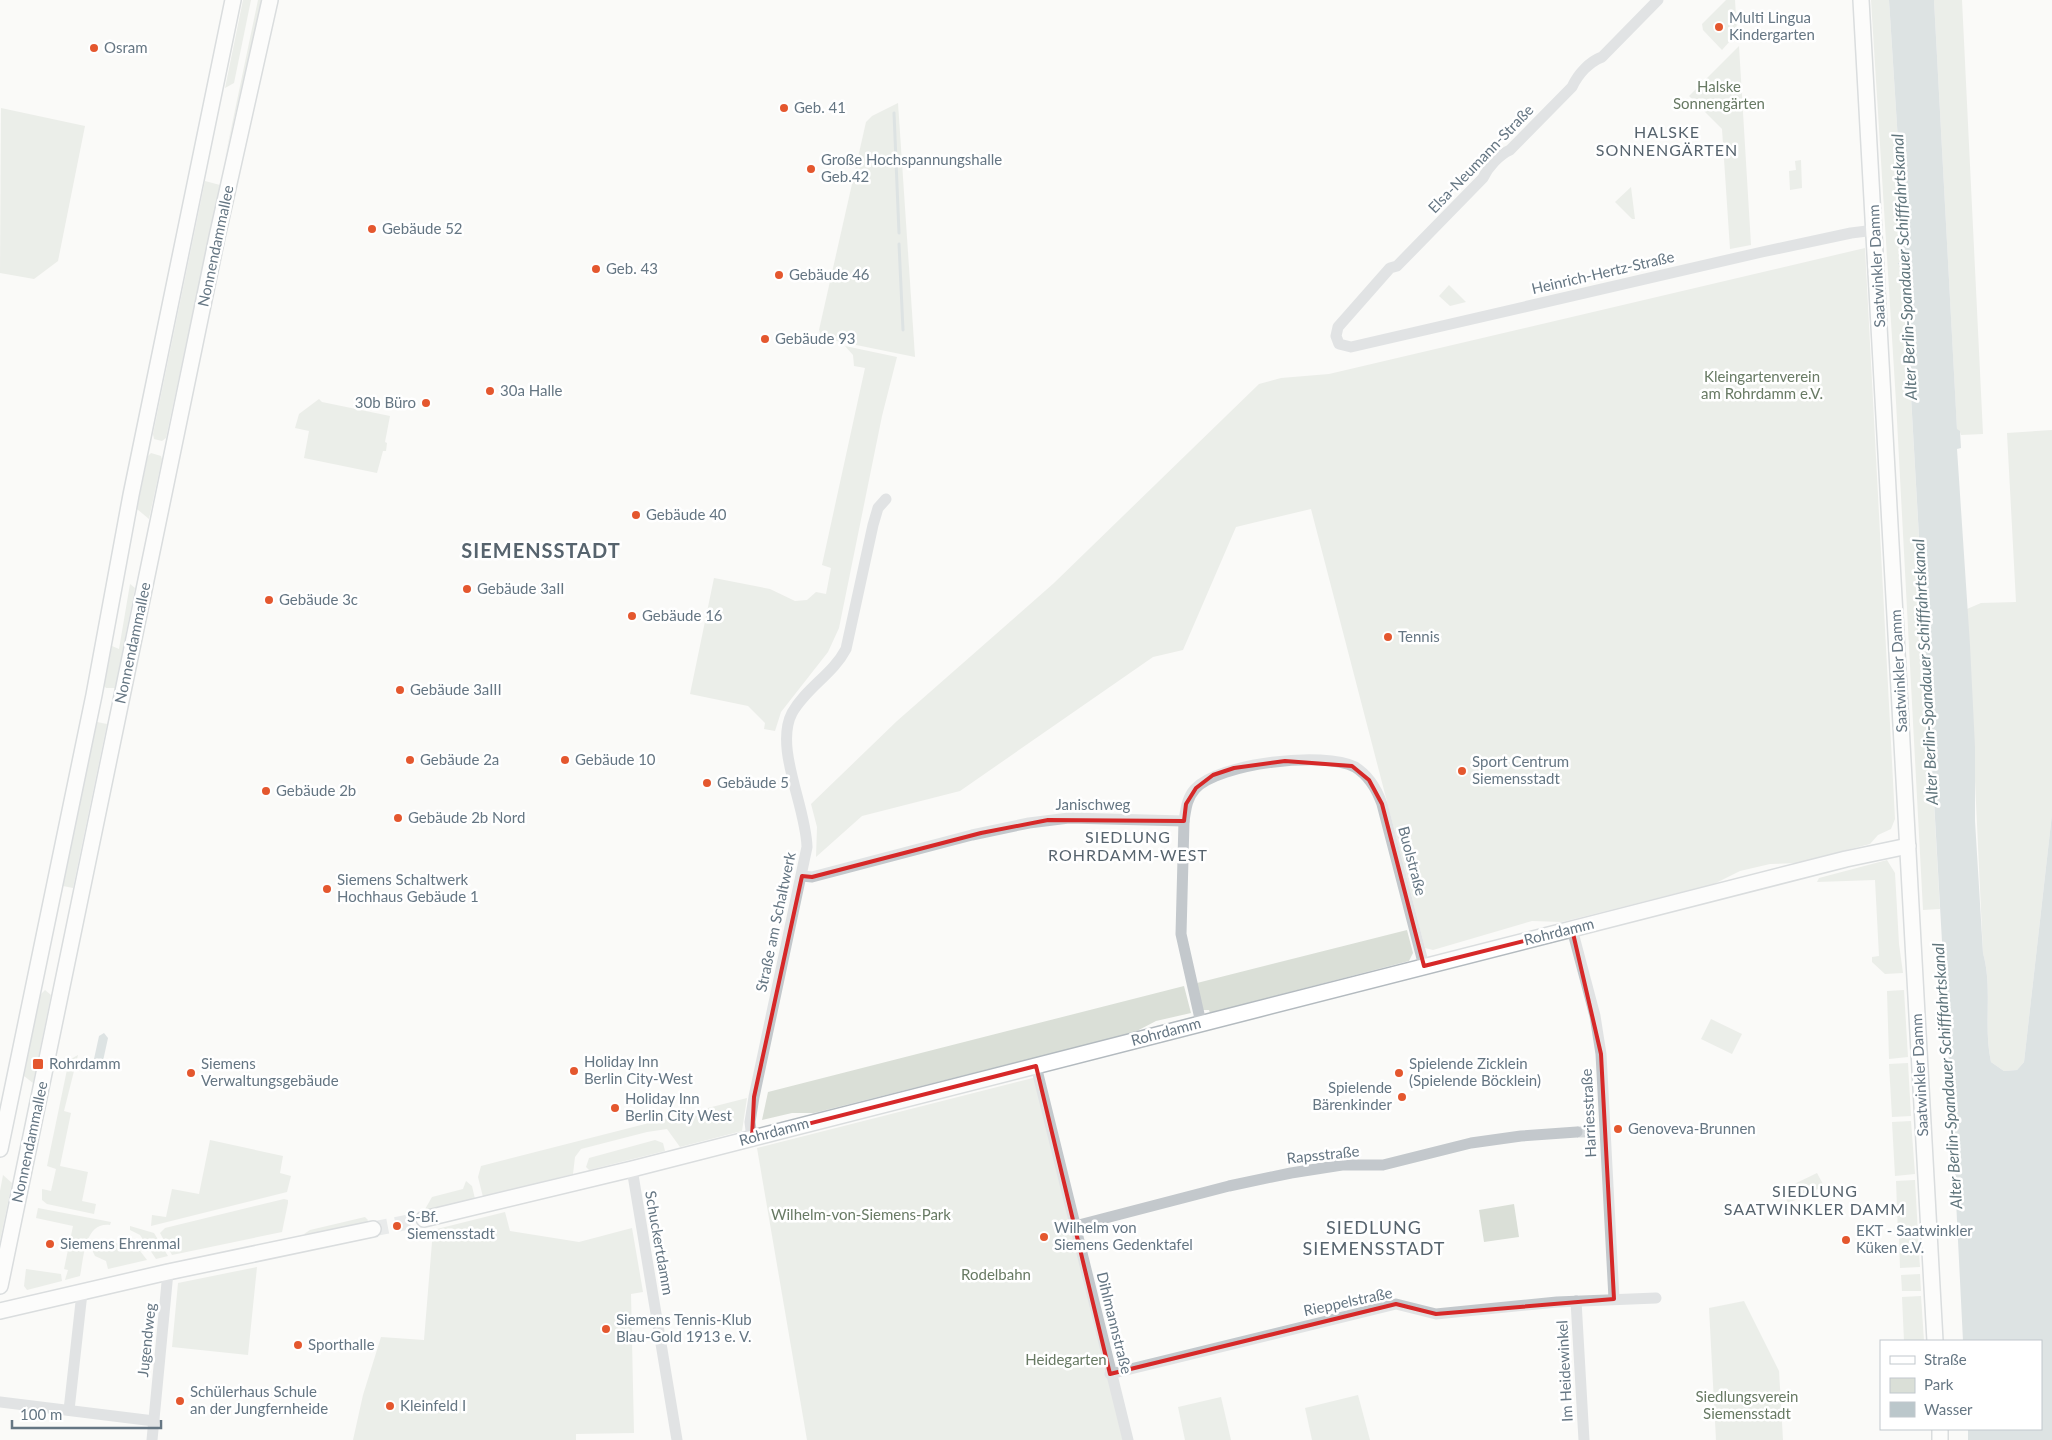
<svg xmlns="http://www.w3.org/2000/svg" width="2052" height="1440" viewBox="0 0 2052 1440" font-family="Lato,sans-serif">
	<rect width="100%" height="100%" fill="#fafaf8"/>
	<g fill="#dadfd7">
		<polygon points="243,0 251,0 234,83 225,88"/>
		<polygon points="258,0 262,0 225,158"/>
		<polygon points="1726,0 1735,0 1737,33 1722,50 1703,30 1702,24"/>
		<polygon points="1871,0 1889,0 1898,141 1901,155 1901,233 1904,259 1897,264 1906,266 1906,308 1940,909 1923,910 1896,402"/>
		<polygon points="1934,0 1962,0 1983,434 1961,435 1960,432 1957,430"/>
		<polygon points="1739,46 1751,245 1730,249 1722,129 1689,96"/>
		<polygon points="898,103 915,357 822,338 819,330 866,122 872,116"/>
		<polygon points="1,108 85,126 58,261 34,279 0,273"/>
		<polygon points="1801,160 1802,188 1790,190 1789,171 1796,170 1795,161"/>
		<polygon points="205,181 220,185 166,438 162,441 154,439 153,434"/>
		<polygon points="1631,187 1635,219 1632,219 1615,202"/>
		<polygon points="1865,248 1895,819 1891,829 1878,835 1870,844 1797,863 1770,864 1740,871 1714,884 1562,922 1532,921 1433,950 1425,948 1311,509 1236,527 1183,650 1153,657 960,791 862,816 816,857 817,827 811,804 897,721 1054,583 1259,384 1281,378 1329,374"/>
		<polygon points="1449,285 1466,302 1450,306 1439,296"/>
		<polygon points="845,346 897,357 882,416 839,628 828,652 781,712 775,731 764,729 765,723 748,706 690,694 714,578 770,589 795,601 807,600 816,592 826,594 831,568 822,565 865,368 854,366 853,355"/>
		<polygon points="319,399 322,402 390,416 385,442 387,443 386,451 383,451 377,473 304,458 309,431 295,428 299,414"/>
		<path d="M 2052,430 L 2052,814 L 2024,1062 L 2017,1070 L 2004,1071 L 1991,1062 C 1983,1026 1993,989 1983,953 L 1967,609 L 1981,603 L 2016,602 L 2007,433 Z"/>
		<polygon points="151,453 161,456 162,459 149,519 137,509 148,456"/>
		<polygon points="130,584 135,588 115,688 106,688 104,686 112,646 119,649"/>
		<polygon points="97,722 107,724 73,888 63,886"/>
		<polygon points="1887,860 1895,873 1899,944 1903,973 1885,974 1872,962 1872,957 1879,956 1875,880 1817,882 1819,878"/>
		<polygon points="1407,930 1413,953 1409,961 1210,1013 1209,1010 1203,1010 1197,983"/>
		<polygon points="1184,986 1191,1013 1156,1021 1133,1033 814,1113 792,1113 762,1120 768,1092"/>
		<polygon points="45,990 51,995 33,1083 24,1076 40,995"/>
		<polygon points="1904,990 1908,1057 1889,1059 1887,991"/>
		<polygon points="1711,1019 1742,1034 1732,1054 1701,1039"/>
		<polygon points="78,1055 64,1111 71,1113 60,1166 88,1172 82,1201 96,1204 94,1214 47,1204 42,1200 42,1189 51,1191 56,1169 47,1166 69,1060"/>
		<polygon points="1908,1063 1911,1116 1892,1117 1889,1064"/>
		<polygon points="1037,1077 1123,1440 807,1440 757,1148"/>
		<polygon points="747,1098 742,1131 680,1147 667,1129 647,1132 581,1149 575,1157 573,1174 483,1197 478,1177 481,1166"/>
		<polygon points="1911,1121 1915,1174 1895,1176 1892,1122"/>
		<polygon points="210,1140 283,1156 280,1173 291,1176 287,1192 151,1226 152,1215 166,1217 172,1189 199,1194"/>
		<polygon points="655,1140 663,1143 665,1151 589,1170 586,1167 589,1158"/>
		<polygon points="1817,1173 1824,1186 1787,1204 1786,1188"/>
		<polygon points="3,1175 12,1183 0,1241 0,1191"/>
		<polygon points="1915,1180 1918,1234 1898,1235 1896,1181"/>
		<polygon points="466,1181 472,1186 475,1199 424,1211 432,1197 463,1189"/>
		<polygon points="284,1199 288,1200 288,1203 282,1232 172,1255 160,1233 165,1228"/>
		<polygon points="1514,1204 1519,1237 1484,1242 1479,1210"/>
		<path d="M 38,1208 L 111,1222 L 110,1225 C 84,1222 84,1258 80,1276 L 65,1280 L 68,1270 L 64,1269 L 73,1226 L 36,1218 Z"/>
		<polygon points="505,1212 510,1231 579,1242 632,1228 643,1292 631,1294 634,1433 576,1434 576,1440 353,1440 363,1395 381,1337 424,1340 433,1230"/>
		<polygon points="365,1217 368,1220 366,1224 314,1234 304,1234 310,1230"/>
		<polygon points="130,1226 154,1233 168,1256 156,1259 140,1235 130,1230"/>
		<polygon points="1899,1238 1918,1238 1920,1267 1900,1268"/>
		<polygon points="102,1241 137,1247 147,1260 108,1269 106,1261 95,1256 93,1252 94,1247"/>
		<polygon points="257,1267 248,1355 172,1347 178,1283"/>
		<polygon points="26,1269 61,1274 62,1281 27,1290 24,1286"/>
		<polygon points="1920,1274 1921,1291 1902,1291 1901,1275"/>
		<polygon points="1921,1296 1924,1341 1904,1341 1902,1297"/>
		<polygon points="1744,1301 1779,1371 1783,1440 1716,1440 1709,1308"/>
		<polygon points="1358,1395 1370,1440 1312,1440 1305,1408"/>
		<polygon points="1221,1397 1231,1440 1185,1440 1178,1407"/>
	</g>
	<g fill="#bbc7cb">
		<path d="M 1889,0 L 1934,0 L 1957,429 L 1960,431 L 1961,448 L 1957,449 L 1970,645 L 1975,747 L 1975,821 L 1983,953 C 1993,989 1983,1026 1991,1062 L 2004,1071 L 2017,1070 L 2024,1062 L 2052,814 L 2052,1440 L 1968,1440 L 1968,1429 L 2041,1429 L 2041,1341 L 1963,1341 L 1951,1100 L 1906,308 L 1906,266 L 1897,264 L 1904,259 L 1901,233 L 1901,155 L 1898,141 Z"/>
		<polygon points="104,1033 108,1038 103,1061 97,1064 94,1059 99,1036"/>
	</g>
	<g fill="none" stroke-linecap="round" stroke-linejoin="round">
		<g stroke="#bbc7cb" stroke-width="3">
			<polyline points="894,113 899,233"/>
			<polyline points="899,244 903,330"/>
		</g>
		<polyline stroke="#d5d9db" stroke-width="11" stroke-dasharray="11 5.5" stroke-linecap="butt" points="1577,1132 1594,1132"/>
		<polyline stroke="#d5d9db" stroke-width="15" stroke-dasharray="15 8" stroke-linecap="butt" points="373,1229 424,1219"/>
		<defs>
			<g id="secondary">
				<polyline points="1861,0 1935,1341"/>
				<polyline points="0,1149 94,695 131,495 233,0"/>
				<polyline points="424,1219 632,1169 1846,859 1908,846"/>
				<polyline points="0,1286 217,237 270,0"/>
				<polyline points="0,1311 168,1272 373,1229"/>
				<polyline points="1940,1429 1940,1440"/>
			</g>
		</defs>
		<use href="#secondary" stroke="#b3babf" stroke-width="18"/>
		<g stroke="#c3c8cc" stroke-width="11">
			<path d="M 1658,0 L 1602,57 C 1589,62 1578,74 1572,87 L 1510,150 C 1499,155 1488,167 1483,178 L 1397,266 L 1390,268 L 1338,327 L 1336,336 L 1339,344 L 1351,347 L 1762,252 L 1851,233 L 1875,230"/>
			<polyline points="802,876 812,877 972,835 1029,823 1069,818 1184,821"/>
			<polyline points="1572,929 1595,1016 1601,1054 1614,1299"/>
			<path d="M 1201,1023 L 1181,934 L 1184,821 C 1186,808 1187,798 1195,789 C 1219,763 1324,751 1355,767 C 1368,775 1377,790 1382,804 L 1424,966"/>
			<polyline points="1036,1066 1128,1440"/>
			<path d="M 752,1138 L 750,1122 L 754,1097 L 807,847 C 806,806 774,748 792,713 C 806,688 833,674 846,649 L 873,525 L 878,508 L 886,499"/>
			<polyline points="632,1169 677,1440"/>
			<polyline points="1075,1226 1229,1186 1291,1173 1342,1165 1383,1165 1471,1143 1521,1136 1577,1132"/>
			<polyline points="1576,1301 1584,1440"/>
			<polyline points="1110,1374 1396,1304 1436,1314 1557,1302 1656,1298"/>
			<polyline points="0,1402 154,1421"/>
			<polyline points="69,1410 82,1293"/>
			<polyline points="152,1440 168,1272"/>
		</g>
		<use href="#secondary" stroke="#fff" stroke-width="15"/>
	</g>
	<path d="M0 0H2052V1440H0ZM 1285,761 L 1352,766 L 1369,780 L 1382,804 L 1424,966 L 1572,929 L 1601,1054 L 1614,1299 L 1436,1314 L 1396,1304 L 1110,1374 L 1036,1066 L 752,1138 L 754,1097 L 802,876 L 812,877 L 981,833 L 1048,820 L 1184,821 L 1186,804 L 1196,788 L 1213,775 L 1234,768 Z" fill="#fafaf8" fill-opacity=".55" fill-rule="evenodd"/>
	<path fill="none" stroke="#d62828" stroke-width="4" stroke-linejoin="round" d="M 1285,761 L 1352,766 L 1369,780 L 1382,804 L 1424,966 L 1572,929 L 1601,1054 L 1614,1299 L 1436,1314 L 1396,1304 L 1110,1374 L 1036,1066 L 752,1138 L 754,1097 L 802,876 L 812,877 L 981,833 L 1048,820 L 1184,821 L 1186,804 L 1196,788 L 1213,775 L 1234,768 Z"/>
	<g fill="#e4572e" stroke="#fff" stroke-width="2">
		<circle cx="1719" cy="27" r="5"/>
		<circle cx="94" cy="48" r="5"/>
		<circle cx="784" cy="108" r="5"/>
		<circle cx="811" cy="169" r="5"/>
		<circle cx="372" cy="229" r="5"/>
		<circle cx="596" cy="269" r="5"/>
		<circle cx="779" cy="275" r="5"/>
		<circle cx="765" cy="339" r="5"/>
		<circle cx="490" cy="391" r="5"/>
		<circle cx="426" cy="403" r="5"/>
		<circle cx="636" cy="515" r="5"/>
		<circle cx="467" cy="589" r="5"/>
		<circle cx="269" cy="600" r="5"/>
		<circle cx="632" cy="616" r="5"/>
		<circle cx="1388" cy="637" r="5"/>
		<circle cx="400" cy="690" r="5"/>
		<circle cx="410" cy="760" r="5"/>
		<circle cx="565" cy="760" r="5"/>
		<circle cx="1462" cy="771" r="5"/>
		<circle cx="707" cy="783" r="5"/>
		<circle cx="266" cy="791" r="5"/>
		<circle cx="398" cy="818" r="5"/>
		<circle cx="327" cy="889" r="5"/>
		<rect x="32" y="1058" width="12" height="12" rx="2.5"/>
		<circle cx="574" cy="1071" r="5"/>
		<circle cx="191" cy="1073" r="5"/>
		<circle cx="1399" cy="1073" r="5"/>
		<circle cx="1402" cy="1097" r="5"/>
		<circle cx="615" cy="1108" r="5"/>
		<circle cx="1618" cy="1129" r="5"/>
		<circle cx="397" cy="1226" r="5"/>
		<circle cx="1044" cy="1237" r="5"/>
		<circle cx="1846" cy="1240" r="5"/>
		<circle cx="50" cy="1244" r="5"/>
		<circle cx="606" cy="1329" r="5"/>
		<circle cx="298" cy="1345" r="5"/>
		<circle cx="180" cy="1401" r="5"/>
		<circle cx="390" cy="1406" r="5"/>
	</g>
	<g text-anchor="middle" stroke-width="5" stroke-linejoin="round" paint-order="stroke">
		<g font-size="15" fill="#657683" stroke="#fff" text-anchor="start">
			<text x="1729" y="23">Multi Lingua<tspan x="1729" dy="17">Kindergarten</tspan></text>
			<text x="104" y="53">Osram</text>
			<text x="794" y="113">Geb. 41</text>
			<text x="821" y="165">Große Hochspannungshalle<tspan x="821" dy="17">Geb.42</tspan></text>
			<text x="382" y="234">Gebäude 52</text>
			<text x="606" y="274">Geb. 43</text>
			<text x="789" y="280">Gebäude 46</text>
			<text x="775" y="344">Gebäude 93</text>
			<text x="500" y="396">30a Halle</text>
			<text x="416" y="408" text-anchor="end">30b Büro</text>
			<text x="646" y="520">Gebäude 40</text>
			<text x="477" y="594">Gebäude 3aII</text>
			<text x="279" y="605">Gebäude 3c</text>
			<text x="642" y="621">Gebäude 16</text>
			<text x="1398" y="642">Tennis</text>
			<text x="410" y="695">Gebäude 3aIII</text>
			<text x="420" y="765">Gebäude 2a</text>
			<text x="575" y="765">Gebäude 10</text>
			<text x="1472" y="767">Sport Centrum<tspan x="1472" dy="17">Siemensstadt</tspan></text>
			<text x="717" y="788">Gebäude 5</text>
			<text x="276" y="796">Gebäude 2b</text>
			<text x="408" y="823">Gebäude 2b Nord</text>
			<text x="337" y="885">Siemens Schaltwerk<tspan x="337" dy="17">Hochhaus Gebäude 1</tspan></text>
			<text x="584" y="1067">Holiday Inn<tspan x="584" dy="17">Berlin City-West</tspan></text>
			<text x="49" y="1069">Rohrdamm</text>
			<text x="201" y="1069">Siemens<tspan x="201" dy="17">Verwaltungsgebäude</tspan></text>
			<text x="1409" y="1069">Spielende Zicklein<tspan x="1409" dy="17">(Spielende Böcklein)</tspan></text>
			<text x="1392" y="1093" text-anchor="end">Spielende<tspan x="1392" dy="17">Bärenkinder</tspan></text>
			<text x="625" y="1104">Holiday Inn<tspan x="625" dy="17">Berlin City West</tspan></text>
			<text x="1628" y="1134">Genoveva-Brunnen</text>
			<text x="407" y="1222">S-Bf.<tspan x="407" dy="17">Siemensstadt</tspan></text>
			<text x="1054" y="1233">Wilhelm von<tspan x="1054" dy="17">Siemens Gedenktafel</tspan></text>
			<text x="1856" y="1236">EKT - Saatwinkler<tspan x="1856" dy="17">Küken e.V.</tspan></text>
			<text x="60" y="1249">Siemens Ehrenmal</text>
			<text x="616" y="1325">Siemens Tennis-Klub<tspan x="616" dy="17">Blau-Gold 1913 e. V.</tspan></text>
			<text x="308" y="1350">Sporthalle</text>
			<text x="190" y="1397">Schülerhaus Schule<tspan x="190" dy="17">an der Jungfernheide</tspan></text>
			<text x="400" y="1411">Kleinfeld I</text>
		</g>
		<g font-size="15" fill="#687a64" stroke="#fff">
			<text x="1719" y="92">Halske<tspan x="1719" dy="17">Sonnengärten</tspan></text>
			<text x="1762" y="382">Kleingartenverein<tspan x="1762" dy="17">am Rohrdamm e.V.</tspan></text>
			<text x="861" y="1220">Wilhelm-von-Siemens-Park</text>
			<text x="996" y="1280">Rodelbahn</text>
			<text x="1066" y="1365">Heidegarten</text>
			<text x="1747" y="1402">Siedlungsverein<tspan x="1747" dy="17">Siemensstadt</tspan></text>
		</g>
		<g font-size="15" fill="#657683" stroke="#fff">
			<text transform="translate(1481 159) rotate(-46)" y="5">Elsa-Neumann-Straße</text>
			<text transform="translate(216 246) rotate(-78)" y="5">Nonnendammallee</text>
			<text transform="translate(1877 266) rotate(-93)" y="5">Saatwinkler Damm</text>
			<text transform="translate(1603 273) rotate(-13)" y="5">Heinrich-Hertz-Straße</text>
			<text transform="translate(133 643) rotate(-78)" y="5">Nonnendammallee</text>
			<text transform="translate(1899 671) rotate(-93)" y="5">Saatwinkler Damm</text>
			<text x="1093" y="810">Janischweg</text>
			<text transform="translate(1412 861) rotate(75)" y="5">Buolstraße</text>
			<text transform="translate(776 922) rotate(-78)" y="5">Straße am Schaltwerk</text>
			<text transform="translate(1559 932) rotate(-14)" y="5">Rohrdamm</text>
			<text transform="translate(1166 1032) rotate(-15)" y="5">Rohrdamm</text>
			<text transform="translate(1920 1075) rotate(-93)" y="5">Saatwinkler Damm</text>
			<text transform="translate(1589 1113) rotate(-93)" y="5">Harriesstraße</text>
			<text transform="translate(774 1132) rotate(-15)" y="5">Rohrdamm</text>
			<text transform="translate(30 1142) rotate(-78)" y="5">Nonnendammallee</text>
			<text transform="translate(1323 1155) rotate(-6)" y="5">Rapsstraße</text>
			<text transform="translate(659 1243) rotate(80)" y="5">Schuckertdamm</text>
			<text transform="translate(1348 1302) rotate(-12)" y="5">Rieppelstraße</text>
			<text transform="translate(1114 1323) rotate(76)" y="5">Dihlmannstraße</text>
			<text transform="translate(147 1340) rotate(-84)" y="5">Jugendweg</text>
			<text transform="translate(1565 1371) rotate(-93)" y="5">Im Heidewinkel</text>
		</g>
		<g font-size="16" letter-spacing="1" fill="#57646e" stroke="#fff">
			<text x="1667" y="138">HALSKE<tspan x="1667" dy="18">SONNENGÄRTEN</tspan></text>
			<text x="1128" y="843">SIEDLUNG<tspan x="1128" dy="18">ROHRDAMM-WEST</tspan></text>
			<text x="1815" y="1197">SIEDLUNG<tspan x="1815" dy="18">SAATWINKLER DAMM</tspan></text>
		</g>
		<g font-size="16" font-style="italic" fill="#60757c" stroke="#fff">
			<text transform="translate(1904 267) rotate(-93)" y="6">Alter Berlin-Spandauer Schifffahrtskanal</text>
			<text transform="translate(1925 672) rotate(-93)" y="6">Alter Berlin-Spandauer Schifffahrtskanal</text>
			<text transform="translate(1947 1076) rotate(-94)" y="6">Alter Berlin-Spandauer Schifffahrtskanal</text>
		</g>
		<g font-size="18" letter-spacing="1" fill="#57646e" stroke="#fff">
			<text x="1374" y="1234">SIEDLUNG<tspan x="1374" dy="21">SIEMENSSTADT</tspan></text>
		</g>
		<g font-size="20" font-weight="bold" letter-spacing="1" fill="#57646e" stroke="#fff">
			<text x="541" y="558">SIEMENSSTADT</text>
		</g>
	</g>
	<rect x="1880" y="1340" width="162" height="90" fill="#ffffff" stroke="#c1c8cd"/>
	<rect x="1890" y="1356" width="25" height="8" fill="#ffffff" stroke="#c1c8cd"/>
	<text x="1924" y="1365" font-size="15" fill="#657683">Straße</text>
	<rect x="1890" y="1378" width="25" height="15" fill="#dadfd7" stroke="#c1c8cd"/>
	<text x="1924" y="1390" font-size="15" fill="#657683">Park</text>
	<rect x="1890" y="1402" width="25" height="15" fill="#bbc7cb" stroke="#c1c8cd"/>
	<text x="1924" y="1415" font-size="15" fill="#657683">Wasser</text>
	<path d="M12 1420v8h149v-8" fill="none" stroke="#657683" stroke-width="2.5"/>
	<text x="20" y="1420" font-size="15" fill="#657683" stroke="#ffffff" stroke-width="4" paint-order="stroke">100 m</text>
</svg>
